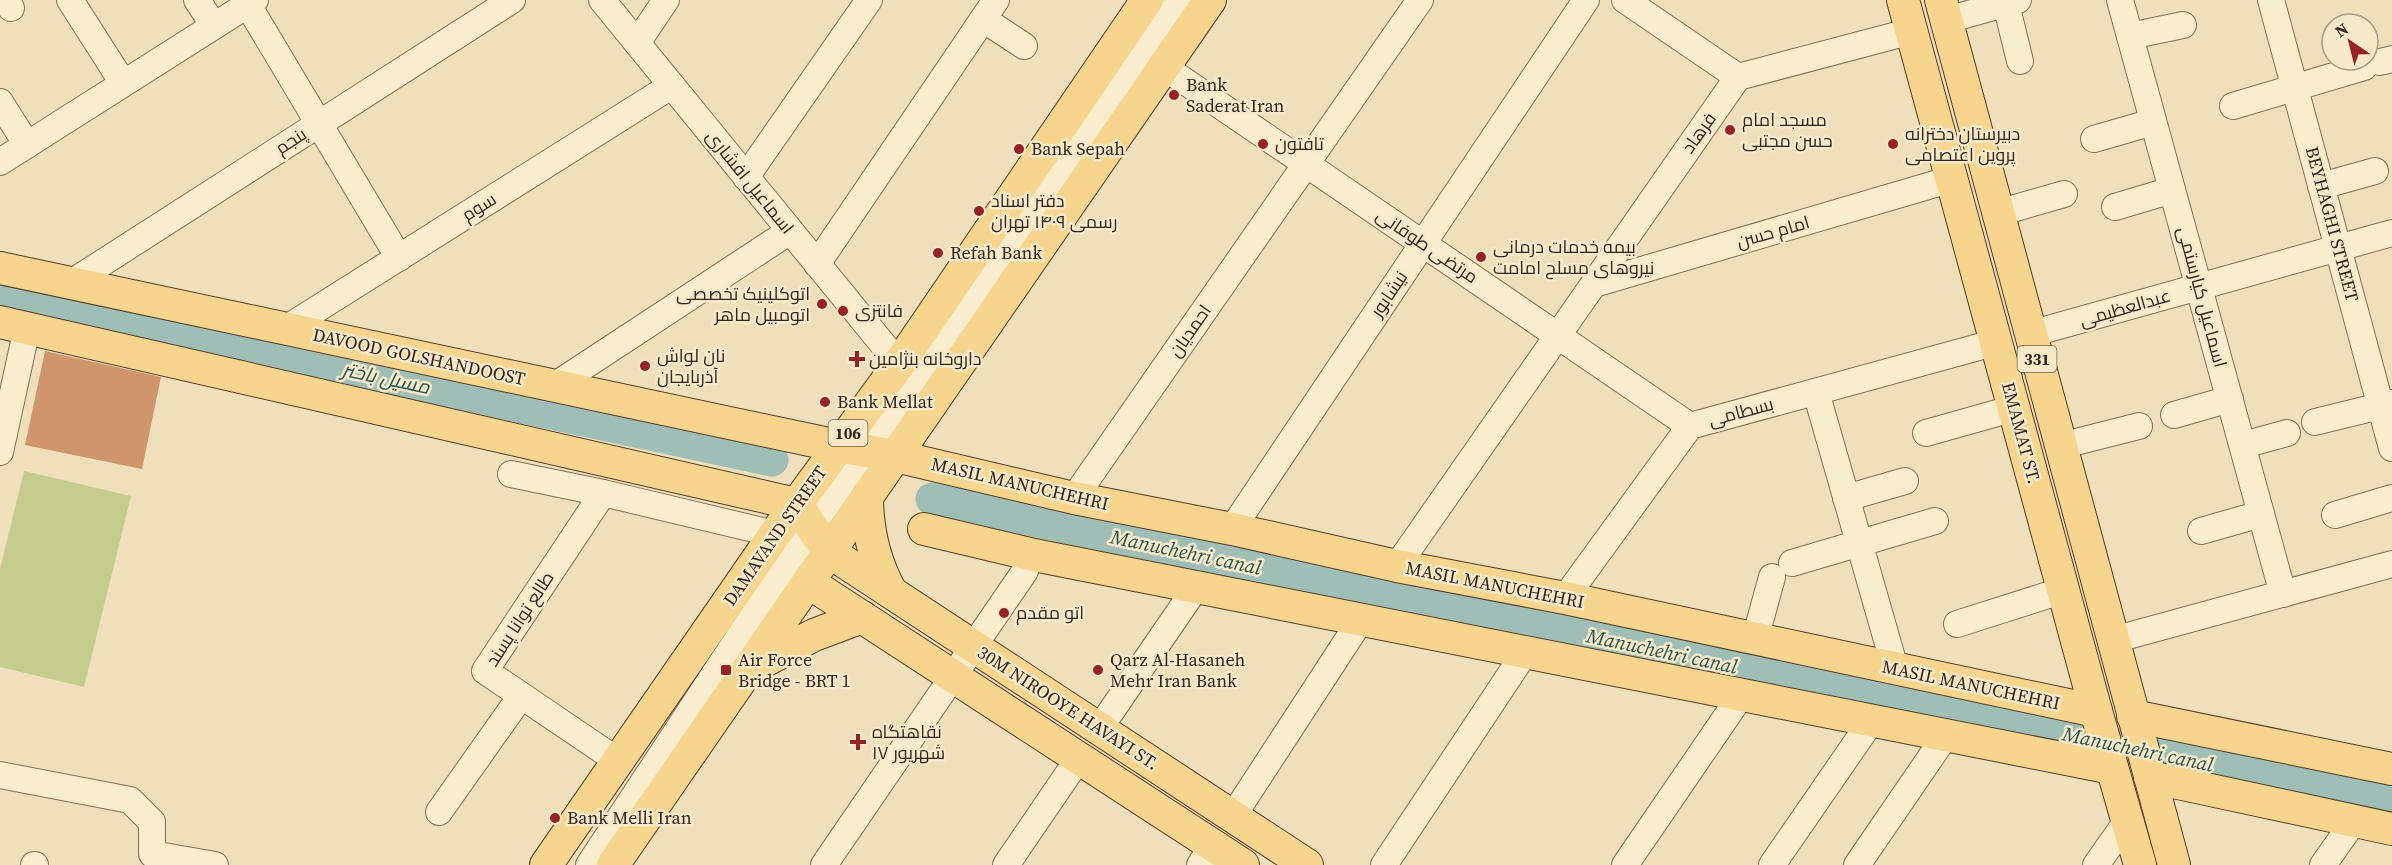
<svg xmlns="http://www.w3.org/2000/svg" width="2392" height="865" viewBox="0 0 2392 865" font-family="'Source Serif 4',Cairo,serif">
	<rect width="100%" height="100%" fill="#efdfba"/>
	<g fill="#c5cd8e">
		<polygon points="24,471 131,496 84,687 0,667 0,569"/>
		<polygon points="934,486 1157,531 1150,558 1083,553 923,512"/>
	</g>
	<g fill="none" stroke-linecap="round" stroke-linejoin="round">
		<g stroke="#9fbfb6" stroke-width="33">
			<polyline points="0,296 772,460"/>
			<polyline points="932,499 2392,802"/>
		</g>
	</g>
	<polygon fill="#cf966e" points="45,351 161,377 142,469 25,445"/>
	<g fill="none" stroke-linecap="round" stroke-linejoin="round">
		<defs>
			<g id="minor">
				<polyline points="6,0 11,8"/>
				<polyline points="70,0 123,83"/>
				<polyline points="197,0 214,26"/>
				<polyline points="602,0 899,364"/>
				<polyline points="1625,0 1738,77"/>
				<polyline points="2005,0 2020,61"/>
				<polyline points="2120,0 2283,594"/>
				<polyline points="2271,0 2392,448"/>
				<polyline points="248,5 399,258"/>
				<polyline points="983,19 1024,46"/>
				<polyline points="1947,20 2018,0"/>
				<polyline points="2130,36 2183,25"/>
				<polyline points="637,43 666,0"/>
				<polyline points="2380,62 2392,59"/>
				<polyline points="1164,67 1690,426"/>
				<polyline points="0,102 27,145"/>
				<polyline points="2233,106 2364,67"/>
				<polyline points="2094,139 2153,122"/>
				<polyline points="0,162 255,0"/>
				<polyline points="746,177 869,0"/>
				<polyline points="2321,186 2375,171"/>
				<polyline points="2115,207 2172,190"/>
				<polyline points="1998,213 2064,194"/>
				<polyline points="817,264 996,0"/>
				<polyline points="71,283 512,0"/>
				<polyline points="1594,284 1952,179"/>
				<polyline points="287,328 671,86"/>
				<polyline points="2030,334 2392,233"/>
				<polyline points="554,386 790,231"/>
				<polyline points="1816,392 1895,668"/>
				<polyline points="2174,415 2230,399"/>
				<polyline points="2315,422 2392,403"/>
				<polyline points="1926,433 2015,408"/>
				<polyline points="2243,445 2287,433"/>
				<polyline points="2060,446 2139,426"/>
				<polyline points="0,452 27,328"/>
				<polyline points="511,474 603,493 775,534"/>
				<polyline points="603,493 485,671 618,761"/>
				<polyline points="1074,498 1420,0"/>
				<polyline points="1846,498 1905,481"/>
				<polyline points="2335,515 2392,498"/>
				<polyline points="1232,529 1586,0"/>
				<polyline points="2201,531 2261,514"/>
				<polyline points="1792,563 1935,521"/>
				<polyline points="1397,566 1738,77 1912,31"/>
				<polyline points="1565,598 1690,426 1997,342"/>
				<polyline points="1957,624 2064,590"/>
				<polyline points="1755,639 1772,577"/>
				<polyline points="2113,640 2392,564"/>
				<polyline points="1099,729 1197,586"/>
				<polyline points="0,775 130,800 152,822 152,854 215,865"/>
				<polyline points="439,812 521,696"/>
				<polyline points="1233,816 1362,618"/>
				<polyline points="34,865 35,865"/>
				<polyline points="589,865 811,527 865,451 930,367 1179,0"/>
				<polyline points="824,865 1025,571"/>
				<polyline points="1006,865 1079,758"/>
				<polyline points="1200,865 1213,845"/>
				<polyline points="1384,865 1526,651"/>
				<polyline points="1625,865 1742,694"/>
				<polyline points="1772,865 1872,720"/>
				<polyline points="1857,865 1946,735"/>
				<polyline points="2096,865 2127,821"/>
				<polyline points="2323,865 2354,821"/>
			</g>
			<g id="major">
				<polyline points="1903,0 2096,711 2140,865"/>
				<polyline points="1941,0 2174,865"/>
				<polyline points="0,268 838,446 895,456 1074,498 1232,529 1397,566 1565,598 2096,711"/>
				<polyline points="0,322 796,504 828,551 1307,865"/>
				<path d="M 867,496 C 867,531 874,561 891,592"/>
				<polyline points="924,529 1034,555 2112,768"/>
				<polyline points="808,582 1243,865"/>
				<polyline points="753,667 814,635 862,617"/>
				<polyline points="2133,716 2392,769"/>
				<polyline points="2150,777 2392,829"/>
				<polyline points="546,865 775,534 899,364 1147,0"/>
				<polyline points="613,865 1210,0"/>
			</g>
		</defs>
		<use href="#minor" stroke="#866e54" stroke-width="28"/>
		<use href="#major" stroke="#533c29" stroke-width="34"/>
		<use href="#minor" stroke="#faedcd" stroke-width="26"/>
		<use href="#major" stroke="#f6d58e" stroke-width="32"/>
	</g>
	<g fill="#972223" stroke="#f6e9c9" stroke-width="2">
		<circle cx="1174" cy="95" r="6"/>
		<circle cx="1730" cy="130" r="6"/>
		<circle cx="1263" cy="144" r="6"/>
		<circle cx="1893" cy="144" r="6"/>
		<circle cx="1019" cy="149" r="6"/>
		<circle cx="979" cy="211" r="6"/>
		<circle cx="938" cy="253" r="6"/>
		<circle cx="1481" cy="257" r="6"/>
		<circle cx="822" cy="304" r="6"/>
		<circle cx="843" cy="311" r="6"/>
		<path d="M854 350h6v6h6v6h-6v6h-6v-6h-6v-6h6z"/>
		<circle cx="645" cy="366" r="6"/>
		<circle cx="825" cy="402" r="6"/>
		<circle cx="1004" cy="613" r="6"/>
		<rect x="720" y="664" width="12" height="12" rx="3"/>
		<circle cx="1098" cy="670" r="6"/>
		<path d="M855 733h6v6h6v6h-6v6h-6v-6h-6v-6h6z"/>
		<circle cx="555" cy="818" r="6"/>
	</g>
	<g text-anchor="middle" stroke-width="5" stroke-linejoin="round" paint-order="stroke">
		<g fill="#f6e9c9" stroke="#6e604e" stroke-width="1.5">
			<rect x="2017.5" y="346" width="39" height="26" rx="4.5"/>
			<rect x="828.5" y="420" width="39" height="26" rx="4.5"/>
		</g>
		<g font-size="16" font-weight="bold" fill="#34261a">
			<text x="2037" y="365">331</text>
			<text x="848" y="439">106</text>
		</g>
		<g font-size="18" fill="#34261a" stroke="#f6e9c9" text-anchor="start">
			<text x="1186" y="91">Bank<tspan x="1186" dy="21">Saderat Iran</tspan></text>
			<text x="1742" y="126">مسجد امام<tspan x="1742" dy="21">حسن مجتبی</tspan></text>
			<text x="1905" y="140">دبیرستان دخترانه<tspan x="1905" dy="21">پروین اعتصامی</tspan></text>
			<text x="1275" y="150">تافتون</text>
			<text x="1031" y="155">Bank Sepah</text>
			<text x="991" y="207">دفتر اسناد<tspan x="991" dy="21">رسمی ۱۴۰۹ تهران</tspan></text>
			<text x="1493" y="253">بیمه خدمات درمانی<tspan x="1493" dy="21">نیروهای مسلح امامت</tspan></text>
			<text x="950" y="259">Refah Bank</text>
			<text x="810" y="300" text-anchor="end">اتوکلینیک تخصصی<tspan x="810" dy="21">اتومبیل ماهر</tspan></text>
			<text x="855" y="317">فانتزی</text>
			<text x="657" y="362">نان لواش<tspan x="657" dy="21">آذربایجان</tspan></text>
			<text x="869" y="365">داروخانه بنژامین</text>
			<text x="837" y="408">Bank Mellat</text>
			<text x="1016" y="619">اتو مقدم</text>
			<text x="738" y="666">Air Force<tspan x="738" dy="21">Bridge - BRT 1</tspan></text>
			<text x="1110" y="666">Qarz Al-Hasaneh<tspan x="1110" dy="21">Mehr Iran Bank</tspan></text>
			<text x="872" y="738">نقاهتگاه<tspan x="872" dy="21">۱۷ شهریور</tspan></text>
			<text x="567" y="824">Bank Melli Iran</text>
		</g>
		<g font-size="18" fill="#34261a" stroke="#f6e9c9">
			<text transform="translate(1699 133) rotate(-55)" y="6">فرهاد</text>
			<text transform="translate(291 141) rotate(-33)" y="6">پنجم</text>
			<text transform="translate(750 182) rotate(51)" y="6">اسماعیل افشاری</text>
			<text transform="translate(479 207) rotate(-32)" y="6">سوم</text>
			<text transform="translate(2332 224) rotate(75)" y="6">BEYHAGHI STREET</text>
			<text transform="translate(1773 232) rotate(-16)" y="6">امام حسن</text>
			<text transform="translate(1427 246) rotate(34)" y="6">مرتضی طوفانی</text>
			<text transform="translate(1389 294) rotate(-56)" y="6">نیشابور</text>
			<text transform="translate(2202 297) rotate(75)" y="6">اسماعیل کیارستمی</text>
			<text transform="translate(2125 308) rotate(-16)" y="6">عبدالعظیمی</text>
			<text transform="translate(1190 331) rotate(-55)" y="6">احمدیان</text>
			<text transform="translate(419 357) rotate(12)" y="6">DAVOOD GOLSHANDOOST</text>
			<text transform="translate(1741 412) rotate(-15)" y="6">بسطامی</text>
			<text transform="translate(2021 433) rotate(75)" y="6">EMAMAT ST.</text>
			<text transform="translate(1020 484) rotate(13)" y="6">MASIL MANUCHEHRI</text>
			<text transform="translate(775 536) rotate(-55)" y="6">DAMAVAND STREET</text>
			<text transform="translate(1495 585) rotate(11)" y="6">MASIL MANUCHEHRI</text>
			<text transform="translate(520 619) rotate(-57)" y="6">طالع توانا پسند</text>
			<text transform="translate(1971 685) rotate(12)" y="6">MASIL MANUCHEHRI</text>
			<text transform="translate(1068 708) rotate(33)" y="6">30M NIROOYE HAVAYI ST.</text>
		</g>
		<g font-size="20" font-style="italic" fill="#285552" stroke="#f6e9c9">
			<text transform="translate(386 378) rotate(12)" y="7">مسیل باختر</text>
			<text transform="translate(1186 552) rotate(12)" y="7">Manuchehri canal</text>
			<text transform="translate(1662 651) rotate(12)" y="7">Manuchehri canal</text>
			<text transform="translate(2138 749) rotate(12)" y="7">Manuchehri canal</text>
		</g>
	</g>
	<g transform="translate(2350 42) rotate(325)"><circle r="28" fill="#f6e9c9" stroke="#a89b83" stroke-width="1.5"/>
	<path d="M0-4.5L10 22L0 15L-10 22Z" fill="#972223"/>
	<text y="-9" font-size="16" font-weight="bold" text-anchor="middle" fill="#34261a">N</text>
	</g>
</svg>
